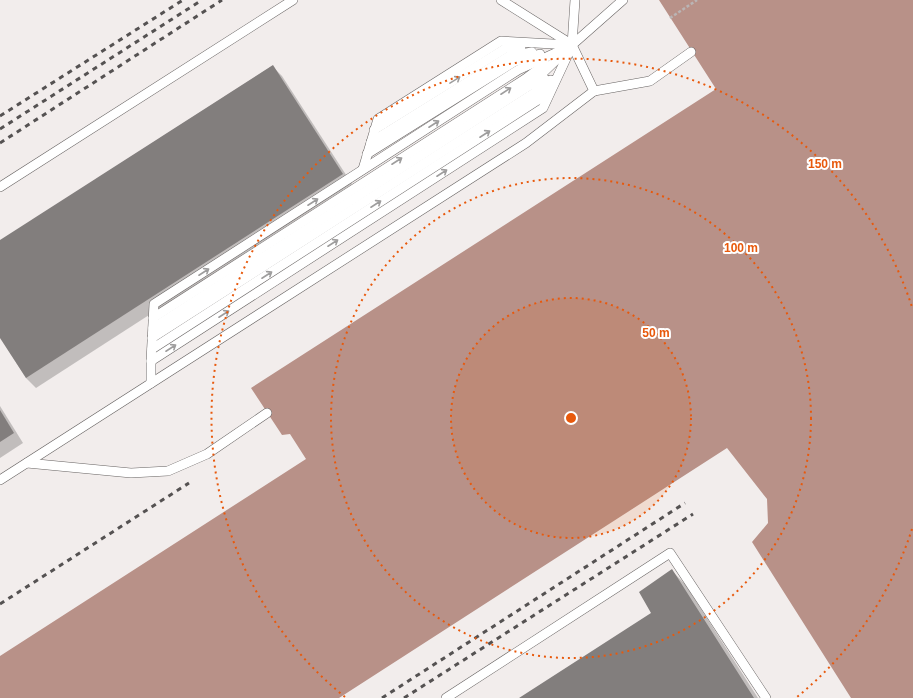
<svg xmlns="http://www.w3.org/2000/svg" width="913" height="698" viewBox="0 0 913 698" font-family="Arial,sans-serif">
	<rect width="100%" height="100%" fill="#f2edec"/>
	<polygon fill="#b89188" points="659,0 913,0 913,698 851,698 752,542 768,523 767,499 727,448 339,698 0,698 0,656 306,459 290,434 282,435 251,388 716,89"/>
	<g fill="#0003">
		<polygon points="272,66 282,76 352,184 36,388 26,378 0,337 0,241"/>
		<polygon points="0,406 23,443 0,458"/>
		<polygon points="672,571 685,584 758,698 521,698 653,613"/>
	</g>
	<g fill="#827e7d">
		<polygon points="273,65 343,174 26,378 0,338 0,240"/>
		<polygon points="0,410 14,433 0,442"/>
		<polygon points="672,569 754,698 519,698 651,613 639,592"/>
	</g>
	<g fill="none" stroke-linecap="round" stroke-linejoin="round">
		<defs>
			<g id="service">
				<polyline points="501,0 571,44"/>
				<polyline points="594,91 650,81 691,52"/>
				<polyline points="374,130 506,48 521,47"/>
				<polyline points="371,142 509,56 532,52"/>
				<polyline points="367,154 514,62 540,54"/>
				<polyline points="363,169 378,119 501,41 571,45"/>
				<polyline points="0,187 293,0"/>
				<polyline points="153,318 525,79 545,64"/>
				<polyline points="153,328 529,86 572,45 623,0"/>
				<polyline points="152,338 534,93 545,79"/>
				<polyline points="152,349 538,100 551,80"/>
				<polyline points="151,361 543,108 570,50"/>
				<polyline points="151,383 151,361 154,304 518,70 566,48"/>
				<polyline points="27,463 131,473 168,471 207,454 267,413"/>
				<polyline points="0,480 526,143 594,91 572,45 575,0"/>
				<polyline points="446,698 670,553 766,698"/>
			</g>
		</defs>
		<use href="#service" stroke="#676362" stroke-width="10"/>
		<polyline stroke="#bab5b5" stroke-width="2.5" stroke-dasharray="3 2" stroke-linecap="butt" points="670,18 697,0"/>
		<use href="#service" stroke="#fff" stroke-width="9"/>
		<g stroke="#555252" stroke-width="3" stroke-dasharray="5 5" stroke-linecap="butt">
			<polyline points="0,116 183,0"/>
			<polyline points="0,129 202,0"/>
			<polyline points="0,143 222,0"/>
			<polyline points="0,604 189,483"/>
			<polyline points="382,698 685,503"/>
			<polyline points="404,698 693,514"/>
		</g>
	</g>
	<defs><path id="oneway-shaft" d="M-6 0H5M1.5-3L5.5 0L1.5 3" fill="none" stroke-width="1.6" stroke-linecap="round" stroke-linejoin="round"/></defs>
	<g stroke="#9e9d9d">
		<use href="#oneway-shaft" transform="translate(455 80) rotate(-32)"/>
		<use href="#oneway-shaft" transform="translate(506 91) rotate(-33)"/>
		<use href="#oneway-shaft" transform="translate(434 124) rotate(-33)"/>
		<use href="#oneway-shaft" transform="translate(485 134) rotate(-33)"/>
		<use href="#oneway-shaft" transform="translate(397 161) rotate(-33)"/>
		<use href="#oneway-shaft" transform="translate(442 173) rotate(-33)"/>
		<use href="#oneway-shaft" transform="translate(313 202) rotate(-33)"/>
		<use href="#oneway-shaft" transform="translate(376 204) rotate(-33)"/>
		<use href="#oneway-shaft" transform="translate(333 243) rotate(-33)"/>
		<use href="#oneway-shaft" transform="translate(204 272) rotate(-33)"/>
		<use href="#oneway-shaft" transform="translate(267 275) rotate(-33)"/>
		<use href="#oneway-shaft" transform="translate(224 314) rotate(-33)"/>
		<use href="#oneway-shaft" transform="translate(171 348) rotate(-33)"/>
	</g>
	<circle cx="571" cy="418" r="120" fill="#e8590c" fill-opacity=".12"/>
	<g fill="none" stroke="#e8590c" stroke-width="2" stroke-dasharray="2 4">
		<circle cx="571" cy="418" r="120"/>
		<circle cx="571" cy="418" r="240"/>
		<path d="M912 529A359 359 0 0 1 797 697M345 697A359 359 0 1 1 912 307"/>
	</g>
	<circle cx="571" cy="418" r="6" fill="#e8590c" stroke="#fff" stroke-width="2"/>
	<g font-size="12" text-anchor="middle" font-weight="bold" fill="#e8590c" stroke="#fff" stroke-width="4" stroke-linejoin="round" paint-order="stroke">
		<text x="825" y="168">150 m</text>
		<text x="741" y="252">100 m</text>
		<text x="656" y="337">50 m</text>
	</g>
</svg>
